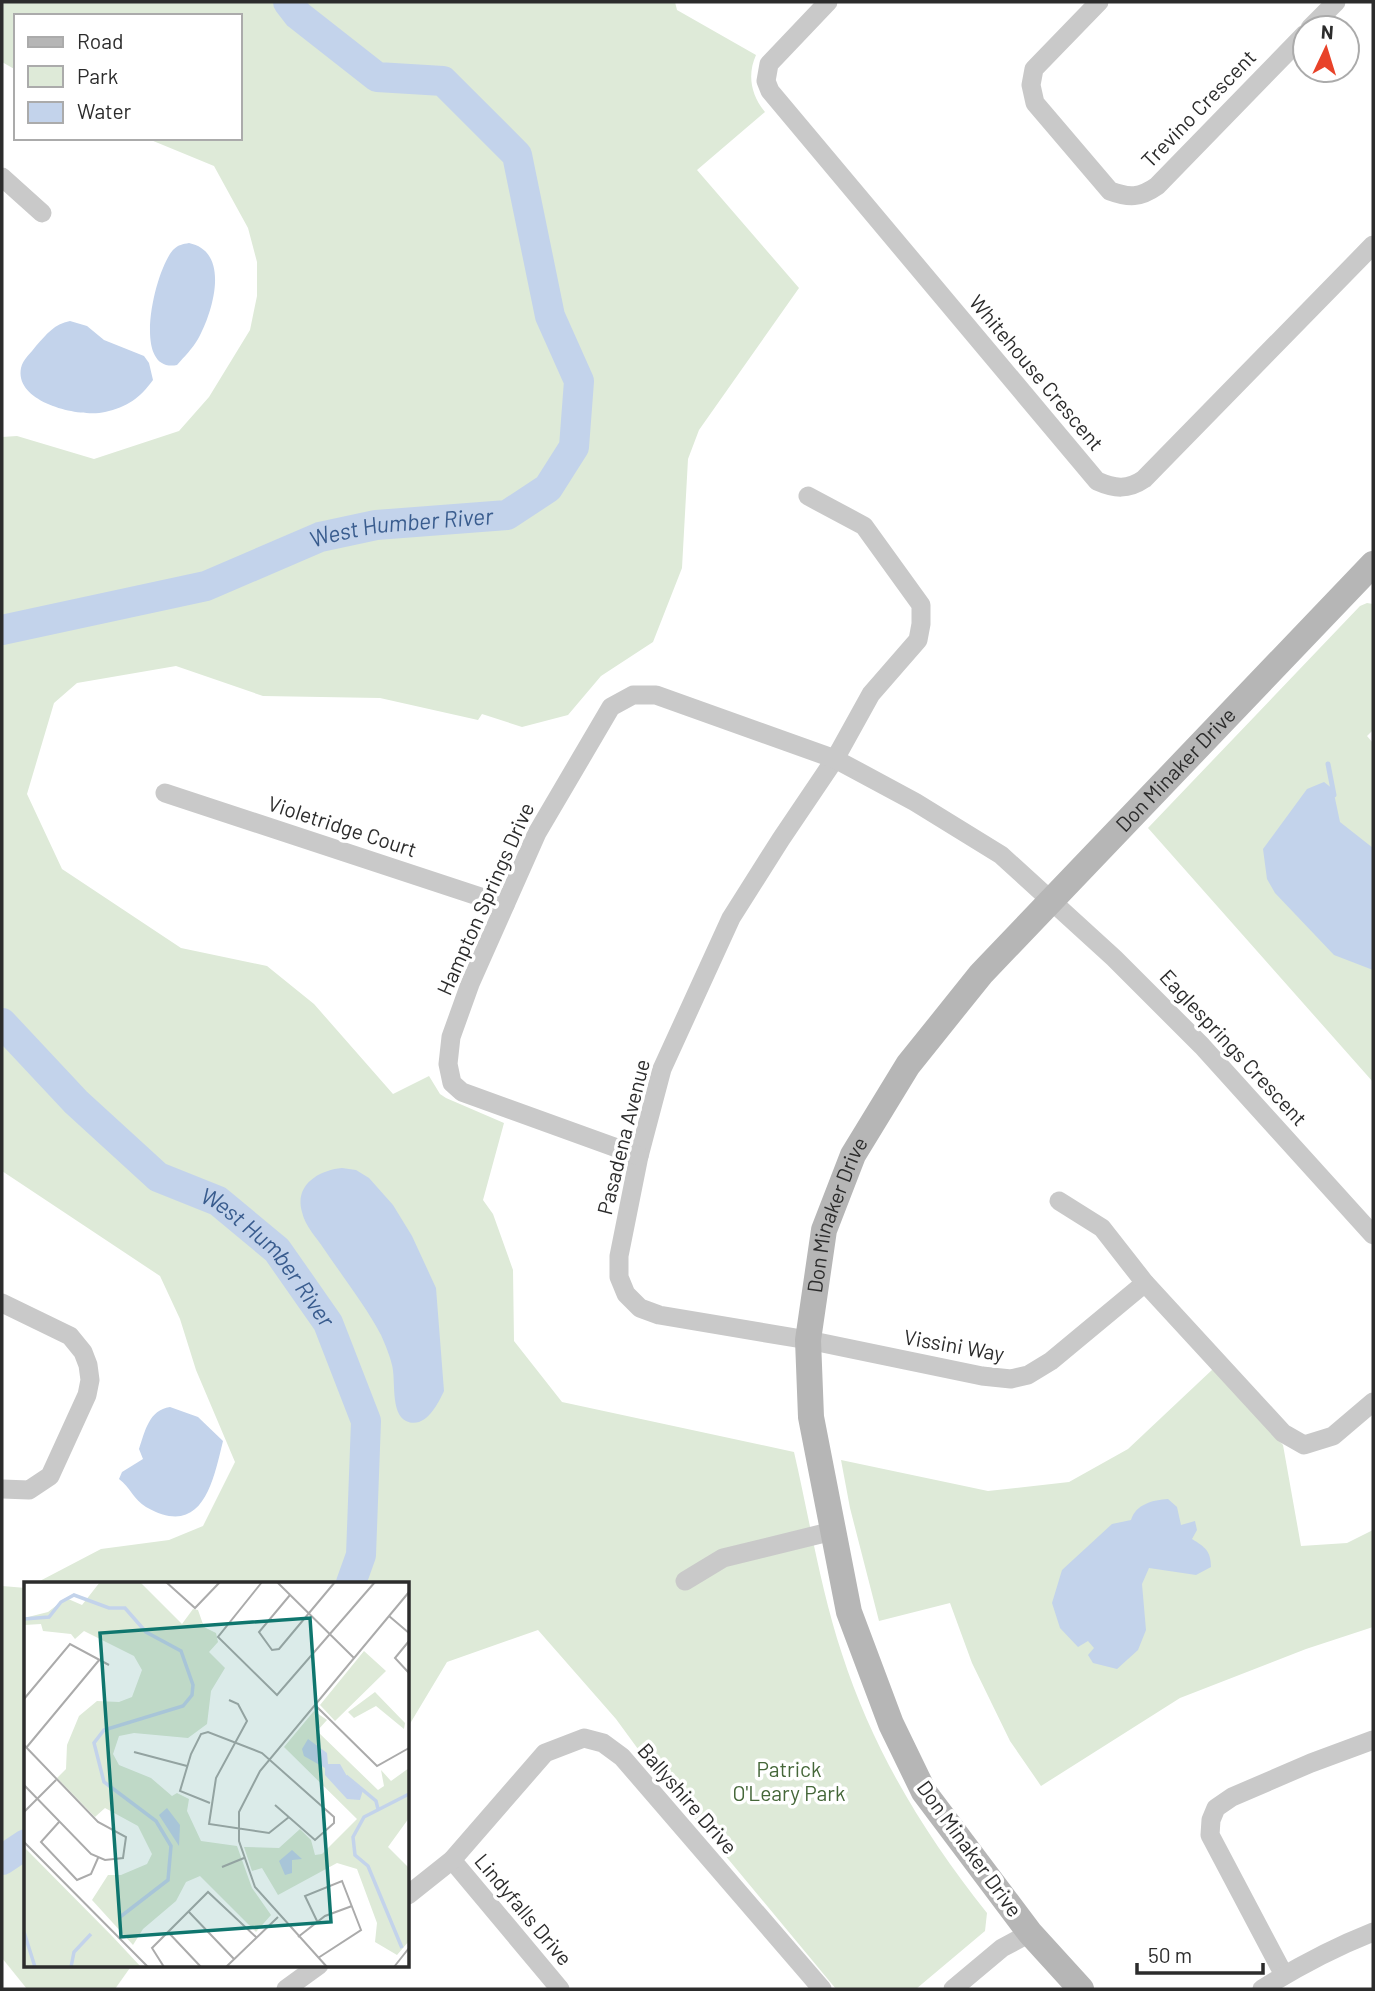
<svg xmlns="http://www.w3.org/2000/svg" width="1375" height="1991" viewBox="0 0 1375 1991" font-family="Barlow,sans-serif">
	<rect width="100%" height="100%" fill="#fff"/>
	<g fill="#deead8">
		<path d="M 2,2 L 675,2 L 677,10 L 756,55 C 747,75 751,95 765,112 L 697,170 L 799,288 L 699,430 L 688,459 L 682,568 L 653,642 L 601,676 L 568,715 L 522,727 L 482,714 L 478,720 L 380,698 L 263,696 L 176,666 L 77,683 L 54,703 L 27,794 L 62,869 L 181,948 L 267,966 L 314,1004 L 393,1094 L 429,1076 L 440,1094 L 446,1098 L 504,1123 L 483,1200 L 493,1214 L 513,1270 L 514,1341 L 562,1402 L 794,1452 C 809,1517 821,1591 842,1654 C 873,1750 924,1834 987,1913 L 985,1931 L 916,1989 L 836,1989 L 646,1760 L 616,1719 L 538,1630 L 447,1662 L 408,1727 L 408,1583 L 36,1583 L 101,1549 L 169,1540 L 203,1526 L 235,1462 L 196,1370 L 180,1319 L 160,1276 L 2,1171 L 2,437 L 17,436 L 94,459 L 179,431 L 209,397 L 250,330 L 257,296 L 257,262 L 248,228 L 214,166 L 146,138 L 240,138 L 240,16 L 16,16 L 16,70 L 2,62 Z"/>
		<polygon points="1367,603 1373,604 1373,730 1367,736 1373,743 1373,1082 1148,828 1360,606"/>
		<polygon points="1213,1369 1283,1445 1301,1546 1347,1543 1373,1530 1373,1627 1306,1649 1180,1698 1041,1786 1010,1741 972,1663 950,1603 879,1621 850,1508 841,1460 988,1491 1069,1482 1128,1449"/>
		<polygon points="2,1586 26,1588 26,1965 132,1965 115,1989 27,1989 2,1958"/>
	</g>
	<g fill="#c3d3eb">
		<path d="M 189,243 C 232,252 212,314 198,339 C 193,348 184,357 177,365 C 129,374 156,266 174,249 C 178,245 183,244 189,243 Z"/>
		<path d="M 70,321 L 87,326 L 104,340 L 144,356 L 149,363 L 153,380 C 140,398 127,407 105,412 C 81,418 14,403 21,368 C 23,359 31,353 36,346 C 47,334 54,324 70,321 Z"/>
		<polygon points="1324,782 1333,789 1340,822 1373,848 1373,970 1334,955 1275,893 1267,879 1263,849 1307,789"/>
		<path d="M 342,1168 L 356,1170 L 369,1178 L 393,1205 L 412,1236 L 436,1288 L 444,1391 C 438,1404 425,1430 406,1421 C 390,1413 396,1380 392,1365 C 390,1356 385,1344 381,1335 C 365,1305 343,1277 324,1249 C 317,1238 305,1226 302,1212 C 294,1185 319,1170 342,1168 Z"/>
		<path d="M 170,1407 L 198,1417 L 223,1441 C 213,1483 202,1539 146,1507 C 134,1500 130,1487 119,1479 L 122,1472 L 143,1459 L 139,1449 C 145,1431 149,1410 170,1407 Z"/>
		<path d="M 1168,1499 L 1177,1507 L 1181,1525 L 1195,1521 L 1197,1530 L 1192,1539 C 1205,1547 1211,1551 1211,1567 L 1196,1575 L 1149,1568 L 1142,1584 L 1146,1630 L 1138,1650 L 1117,1669 L 1093,1663 L 1088,1655 L 1094,1648 L 1088,1641 L 1078,1647 L 1060,1628 L 1052,1603 L 1062,1570 L 1112,1524 L 1131,1520 C 1136,1504 1153,1500 1168,1499 Z"/>
	</g>
	<g fill="none" stroke-linecap="round" stroke-linejoin="round">
		<polyline stroke="#c3d3eb" stroke-width="5" points="1328,764 1334,795"/>
		<g stroke="#c3d3eb" stroke-width="30">
			<path id="s1" d="M 2,630 L 206,586 L 320,537 L 376,525 L 507,515 L 548,488 L 574,447 L 579,381 L 550,316 L 517,155 L 443,81 L 377,77 L 298,15 L 288,2"/>
			<path id="s2" d="M 2,1023 L 76,1102 L 158,1177 L 218,1201 L 277,1250 L 328,1323 L 366,1421 L 361,1555 L 351,1583"/>
			<polyline points="2,1860 26,1844"/>
		</g>
		<g stroke="#c9c9c9" stroke-width="19">
			<path d="M 828,2 L 769,64 L 766,81 L 770,91 L 1097,481 C 1115,489 1128,490 1144,479 L 1373,245"/>
			<path d="M 1099,2 L 1034,69 L 1031,85 L 1035,103 L 1110,191 C 1129,198 1140,198 1157,186 L 1305,34"/>
			<polyline points="1310,28 1336,2"/>
			<polyline points="2,177 42,213"/>
			<polyline points="808,496 864,526 921,605 921,624 918,640 871,694 835,759 781,839 731,918 662,1069 639,1156 619,1256 619,1277 626,1294 640,1308 659,1315 808,1340 982,1376 1011,1379 1028,1375 1051,1361 1145,1283"/>
			<polyline points="165,793 505,905"/>
			<polyline points="639,1156 462,1092 452,1083 448,1064 451,1037 470,984 537,833 611,707 633,695 656,695 835,759 915,802 1001,855 1114,958 1202,1046 1373,1235"/>
			<polyline points="1059,1201 1102,1228 1145,1283 1283,1433 1304,1445 1333,1436 1373,1402"/>
			<polyline points="2,1303 70,1336 83,1352 88,1365 90,1380 87,1395 50,1476 29,1490 2,1489"/>
			<polyline points="685,1581 723,1558 833,1531"/>
			<polyline points="452,1860 560,1989"/>
			<polyline points="408,1895 452,1860 545,1753 584,1738 603,1743 622,1757 822,1989"/>
			<polyline points="1284,1975 1210,1835 1211,1820 1216,1808 1232,1797 1311,1763 1373,1740"/>
			<polyline points="286,1989 319,1965"/>
			<polyline points="953,1989 1002,1948 1030,1933"/>
			<path d="M 1262,1989 C 1297,1967 1335,1947 1373,1932"/>
		</g>
		<path stroke="#b6b6b6" stroke-width="26" id="s3" d="M 1081,1989 L 1030,1933 L 924,1792 L 891,1724 L 849,1612 L 811,1417 L 808,1340 L 824,1230 L 853,1155 L 908,1065 L 981,974 L 1373,564"/>
	</g>
	<g text-anchor="middle" stroke-width="7" stroke-linejoin="round" paint-order="stroke">
		<g font-size="21" fill="#2c2c2c" stroke="#fff">
			<text transform="translate(1199 109) rotate(-46)" y="7">Trevino Crescent</text>
			<text transform="translate(1036 373) rotate(50)" y="7">Whitehouse Crescent</text>
			<text dy="7" stroke="none"><textPath href="#s3" startOffset="1419">Don Minaker Drive</textPath></text>
			<text transform="translate(342 827) rotate(18)" y="7">Violetridge Court</text>
			<text transform="translate(486 899) rotate(-66)" y="7">Hampton Springs Drive</text>
			<text transform="translate(1233 1048) rotate(47)" y="7">Eaglesprings Crescent</text>
			<text transform="translate(624 1137) rotate(-76)" y="7">Pasadena Avenue</text>
			<text dy="7" stroke="none"><textPath href="#s3" startOffset="852">Don Minaker Drive</textPath></text>
			<text transform="translate(954 1346) rotate(10)" y="7">Vissini Way</text>
			<text transform="translate(687 1799) rotate(49)" y="7">Ballyshire Drive</text>
			<text transform="translate(969 1849) rotate(54)" y="7">Don Minaker Drive</text>
			<text transform="translate(523 1910) rotate(50)" y="7">Lindyfalls Drive</text>
		</g>
		<g font-size="21" fill="#456739" stroke="#fff">
			<text x="789" y="1777">Patrick<tspan x="789" dy="24">O'Leary Park</tspan></text>
		</g>
		<g font-size="23" font-style="italic" fill="#395c8e" stroke="#fff">
			<text dy="8" stroke="none"><textPath href="#s1" startOffset="415">West Humber River</textPath></text>
			<text dy="8" stroke="none"><textPath href="#s2" startOffset="359">West Humber River</textPath></text>
		</g>
	</g>
	<g transform="translate(24 1582)">
		<rect width="385" height="385" fill="#fff"/>
		<path d="M 76,0 L 116,0 L 158,42 L 169,27 L 174,28 L 180,45 L 192,51 L 194,60 L 185,70 L 201,86 L 187,109 L 183,142 L 164,156 L 110,151 L 95,154 L 89,172 L 95,183 L 127,196 L 148,214 L 153,211 L 165,217 L 163,229 L 177,259 L 213,264 L 228,306 L 247,333 L 232,350 L 176,294 L 162,300 L 152,319 L 119,347 L 109,363 L 68,318 L 84,293 L 97,293 L 123,282 L 128,272 L 114,244 L 81,226 L 71,235 L 33,196 L 42,187 L 43,163 L 55,134 L 73,119 L 95,120 L 108,115 L 118,88 L 110,74 L 60,49 L 51,57 L 47,52 L 19,49 L 17,42 L 0,43 L 0,36 L 24,30 L 42,16 L 58,23 ZM 340,69 L 362,89 L 311,139 L 296,123 ZM 351,110 L 381,141 L 380,147 L 352,124 L 330,136 L 324,130 ZM 290,129 L 303,138 L 293,149 L 354,208 L 360,204 L 357,188 L 367,199 L 385,186 L 385,236 L 364,265 L 385,286 L 385,359 L 373,373 L 351,360 L 353,341 L 333,287 L 313,281 L 254,313 L 238,286 L 228,289 L 220,265 L 255,266 L 276,247 L 287,258 L 291,273 L 298,272 L 333,237 L 260,165 ZM 0,265 L 89,355 L 117,385 L 0,385 Z" fill="#deead8"/>
		<path d="M 284,157 L 303,171 L 304,182 L 316,182 L 324,196 L 339,208 L 336,218 L 323,217 L 301,193 L 301,186 L 280,174 L 278,167 ZM 143,226 L 156,243 L 155,264 L 135,233 ZM 268,268 L 278,277 L 268,278 L 268,291 L 261,293 L 255,279 Z" fill="#c3d3eb"/>
		<path fill="none" stroke="#c3d3eb" stroke-width="3.5" d="M 0,37 L 25,35 L 37,20 L 50,13 L 85,26 L 101,26 L 122,50 L 157,69 L 169,103 L 168,113 L 159,124 L 80,148 L 70,161 L 80,200 L 132,239 L 147,264 L 144,298 L 96,335M 322,194 L 352,219 L 354,227M 0,350 L 11,385M 378,366 L 344,284 L 331,273 L 329,255 L 340,235 L 385,212M 47,385 L 50,370 L 67,352"/>
		<path fill="none" stroke="#ababab" stroke-width="2" d="M 142,0 L 171,26 L 196,0M 238,0 L 194,55 L 253,113 L 351,0M 253,0 L 330,76M 266,13 L 235,50 L 248,68 L 255,67 L 311,0M 365,34 L 385,51M 385,59 L 371,76 L 385,91M 0,117 L 46,62 L 85,83M 205,118 L 214,122 L 223,139 L 192,196 L 185,242 L 245,251 L 265,235M 291,123 L 353,184 L 385,166M 0,163 L 74,240 L 102,255 L 99,276 L 81,278 L 67,272 L 0,203M 2,166 L 76,77M 110,170 L 163,184M 186,221 L 156,209 L 167,172 L 177,152 L 184,150 L 238,171 L 310,235 L 310,241 L 291,258 L 251,223M 0,230 L 32,198M 35,240 L 17,260 L 53,298 L 67,292 L 74,276M 0,260 L 124,385M 198,285 L 220,276M 165,330 L 210,377M 293,339 L 281,314 L 318,299 L 337,348 L 294,376M 144,350 L 177,385M 274,355 L 301,334 L 328,324M 140,385 L 128,366 L 184,310 L 232,355M 202,385 L 254,335M 303,385 L 231,305 L 215,259 L 215,230 L 236,189 L 385,10M 370,385 L 385,366"/>
		<path fill="#0f766e" fill-opacity="0.15" stroke="#0f766e" stroke-width="3.5" d="M 286,36 L 307,340 L 97,355 L 76,51 Z"/>
		<rect width="385" height="385" fill="none" stroke="#2c2c2c" stroke-width="3.5"/>
	</g>
	<rect width="1375" height="1991" fill="none" stroke="#2c2c2c" stroke-width="7"/>
	<rect x="14" y="14" width="228" height="126" fill="#ffffff" stroke="#ababab" stroke-width="2"/>
	<rect x="28" y="37" width="35" height="10" fill="#b6b6b6" stroke="#ababab" stroke-width="2"/>
	<text x="77" y="49" font-size="21" fill="#2c2c2c">Road</text>
	<rect x="28" y="66" width="35" height="21" fill="#deead8" stroke="#ababab" stroke-width="2"/>
	<text x="77" y="84" font-size="21" fill="#2c2c2c">Park</text>
	<rect x="28" y="102" width="35" height="21" fill="#c3d3eb" stroke="#ababab" stroke-width="2"/>
	<text x="77" y="119" font-size="21" fill="#2c2c2c">Water</text>
	<g transform="translate(1326 49) rotate(4)"><circle r="33" fill="#ffffff" stroke="#ababab" stroke-width="2"/>
	<path d="M0-5L12 26L0 18L-12 26Z" fill="#e84229"/>
	<text y="-10" font-size="19" font-weight="bold" text-anchor="middle" fill="#2c2c2c">N</text>
	</g>
	<path d="M1137 1963v10h126v-10" fill="none" stroke="#2c2c2c" stroke-width="3.5"/>
	<text x="1148" y="1963" font-size="21" fill="#2c2c2c" stroke="#ffffff" stroke-width="5" paint-order="stroke">50 m</text>
</svg>
